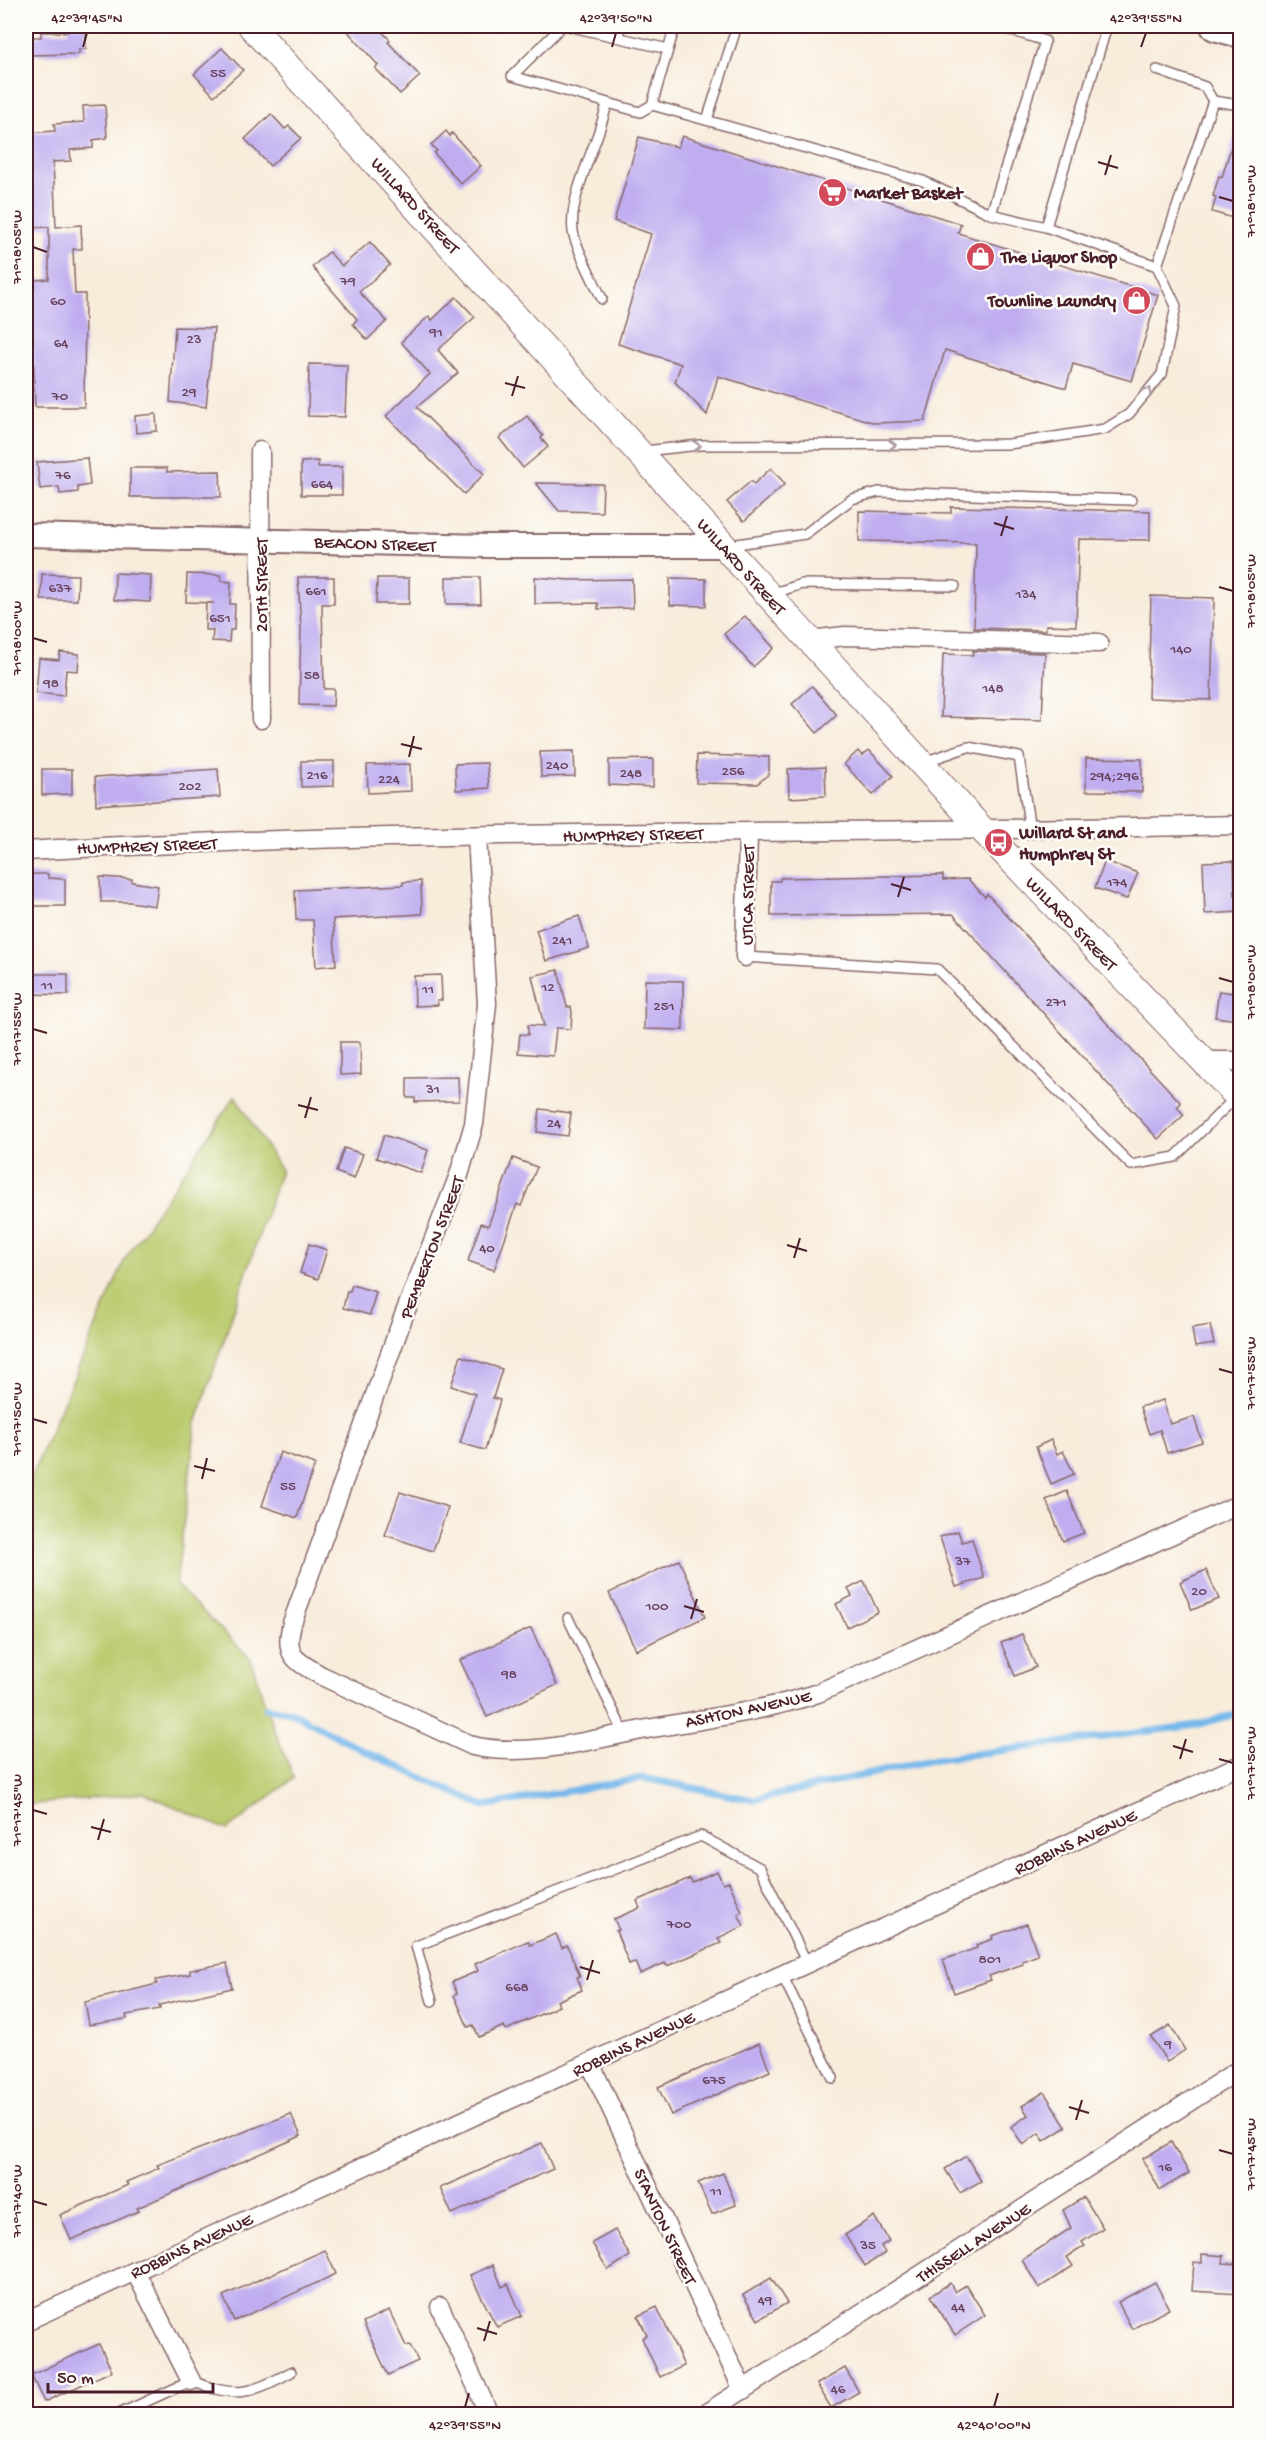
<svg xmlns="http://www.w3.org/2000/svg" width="1266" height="2440" viewBox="0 0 1266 2440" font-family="'Gochi Hand',sans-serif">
	<rect width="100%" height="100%" fill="#fdfcf7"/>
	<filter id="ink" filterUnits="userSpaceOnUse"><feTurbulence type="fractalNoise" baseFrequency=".0167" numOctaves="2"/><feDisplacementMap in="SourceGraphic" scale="12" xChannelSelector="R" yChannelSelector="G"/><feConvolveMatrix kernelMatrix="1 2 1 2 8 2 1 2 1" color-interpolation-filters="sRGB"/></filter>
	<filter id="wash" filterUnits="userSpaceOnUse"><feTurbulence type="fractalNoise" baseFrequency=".008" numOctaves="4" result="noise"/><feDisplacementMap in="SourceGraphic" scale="24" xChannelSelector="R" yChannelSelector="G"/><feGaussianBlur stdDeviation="1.35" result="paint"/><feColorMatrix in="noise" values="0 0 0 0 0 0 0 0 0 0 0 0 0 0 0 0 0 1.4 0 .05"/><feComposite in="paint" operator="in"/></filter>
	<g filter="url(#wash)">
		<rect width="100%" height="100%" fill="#f8ecdb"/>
		<polygon fill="#baca6d" stroke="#82744c" stroke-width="1.5" points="235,1096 281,1170 196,1423 176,1585 251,1659 266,1708 294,1778 227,1830 144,1793 26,1805 26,1489 125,1259"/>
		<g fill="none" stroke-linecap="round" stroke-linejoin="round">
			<polyline stroke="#76b8eb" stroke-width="7" points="266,1708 291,1712 364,1751 484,1806 643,1778 754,1800 936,1759 1197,1725 1240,1713"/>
		</g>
		<g id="blocks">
			<g fill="#bfadf0">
				<polygon points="68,26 86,26 86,49 79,49 79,54 26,55 26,37 41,37 41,32 68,32"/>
				<polygon points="343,26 377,26 390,40 388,42 420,76 400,94 375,68 378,65"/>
				<polygon points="222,48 243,70 214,96 194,74"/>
				<polygon points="105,105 107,138 93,140 93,148 70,150 71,161 53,162 56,227 81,225 82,249 73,249 75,294 85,294 84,407 35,407 31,286 35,286 34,280 49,279 49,227 28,228 26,133 55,131 54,124 84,122 83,106"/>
				<polygon points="271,114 285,129 289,126 301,138 270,166 245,139"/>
				<polygon points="446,131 450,136 452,133 481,166 461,184 434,153 437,151 431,145"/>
				<polygon points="1236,131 1240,131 1240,220 1212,212 1216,197 1213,196 1219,176 1222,177"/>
				<polygon points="682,136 961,224 958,233 1158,295 1132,381 1073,364 1066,388 945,350 925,421 875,423 718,376 707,415 675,382 681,364 618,344 651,234 614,221 639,137 678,147"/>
				<polygon points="370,242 390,265 359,292 387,321 367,340 353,324 357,319 312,267 329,252 342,266"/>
				<polygon points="456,297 475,317 438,350 458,373 417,407 484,474 464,494 386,416 430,374 401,342 429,316 432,320"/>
				<polygon points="175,327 214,328 206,407 170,402"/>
				<polygon points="309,364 347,365 345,417 308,416"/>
				<polygon points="156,414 157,431 136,433 135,416"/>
				<polygon points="527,416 543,436 541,438 548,447 523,468 499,438"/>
				<polygon points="87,458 90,485 78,487 78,492 60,494 59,487 40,489 37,462"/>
				<polygon points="318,461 318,467 342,467 342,495 301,495 301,462"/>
				<polygon points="130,468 167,468 167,472 220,471 221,497 130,497"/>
				<polygon points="771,468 785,484 744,521 727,502 751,481 754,484"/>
				<polygon points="536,483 603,484 602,512 559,511"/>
				<polygon points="951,507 1150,511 1150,540 1079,539 1076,626 1046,625 1045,630 974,628 976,543 859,541 859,511 951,513"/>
				<polygon points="115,573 151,575 150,602 114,600"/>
				<polygon points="42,574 78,575 77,600 41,600"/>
				<polygon points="187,574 221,575 221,581 231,582 230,604 235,604 234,630 230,630 229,642 212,641 213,630 205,630 206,603 214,603 186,602"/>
				<polygon points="298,577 334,577 334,604 322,604 324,689 334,689 333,706 299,705 301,628"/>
				<polygon points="446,577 480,577 481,604 446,604"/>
				<polygon points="535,577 569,580 632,579 633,608 598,609 598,603 535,604"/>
				<polygon points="377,578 409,578 409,604 376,604"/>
				<polygon points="670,578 706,579 706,606 670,605"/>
				<polygon points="1151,596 1214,598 1211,700 1148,698"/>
				<polygon points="745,616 774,648 753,667 724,634"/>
				<polygon points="973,651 1045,653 1042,720 941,717 943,654 973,655"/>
				<polygon points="60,652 79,654 78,671 66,670 64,696 36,693 39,658 59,660"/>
				<polygon points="812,686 837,715 817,733 792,704"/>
				<polygon points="869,750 893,776 873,795 844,764 858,751 862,756"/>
				<polygon points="574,751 575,776 541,777 540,752"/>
				<polygon points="697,755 769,757 769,774 757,784 696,783"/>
				<polygon points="1086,758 1142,759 1142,792 1086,791"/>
				<polygon points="653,759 653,787 609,785 609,760"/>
				<polygon points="301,761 334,761 334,786 301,787"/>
				<polygon points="487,763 489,788 456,790 455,764"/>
				<polygon points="410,764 411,791 368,793 367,765"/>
				<polygon points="825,767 826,796 789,798 788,769"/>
				<polygon points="42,769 72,769 72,794 42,795"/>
				<polygon points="218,769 220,797 96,805 95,777"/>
				<polygon points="1105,861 1138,873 1127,899 1095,888"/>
				<polygon points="1234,861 1235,895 1240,895 1240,912 1205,914 1203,862"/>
				<polygon points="26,874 48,874 48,878 65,879 65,906 26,906"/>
				<polygon points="943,875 943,880 968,879 985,897 987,894 1181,1103 1177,1107 1184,1115 1158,1139 953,914 771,916 771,881 780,881 780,878"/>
				<polygon points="100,877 132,879 132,882 158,886 155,906 130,902 101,902"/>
				<polygon points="421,881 422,914 333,919 336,965 316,967 313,920 296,920 295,890 403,885 403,882"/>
				<polygon points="579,916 589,948 546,961 536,930"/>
				<polygon points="558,970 567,1007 571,1007 572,1012 571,1029 556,1028 553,1056 518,1053 520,1034 528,1035 528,1025 544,1026 532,976"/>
				<polygon points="27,974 68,974 68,995 26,994"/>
				<polygon points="441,975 442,1000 437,1000 438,1005 415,1006 414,976"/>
				<polygon points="645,980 683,981 683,1030 644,1029"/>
				<polygon points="1219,991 1240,994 1238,1020 1215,1017"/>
				<polygon points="340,1042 360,1042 361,1074 340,1075"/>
				<polygon points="458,1077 459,1101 415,1102 415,1098 407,1098 407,1078"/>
				<polygon points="540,1109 571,1113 568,1136 537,1132"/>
				<polygon points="384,1135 428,1150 421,1173 376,1158"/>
				<polygon points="344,1148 363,1154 354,1179 336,1172"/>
				<polygon points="513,1158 537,1167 521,1206 517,1204 494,1270 468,1261 481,1223 488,1226"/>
				<polygon points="309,1244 327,1250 318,1279 300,1273"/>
				<polygon points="352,1285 376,1292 370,1315 343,1308 347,1291 350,1291"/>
				<polygon points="1210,1325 1214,1344 1195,1347 1192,1328"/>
				<polygon points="461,1356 502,1369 493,1398 500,1400 485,1450 460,1443 475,1394 451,1386"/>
				<polygon points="1163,1400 1170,1424 1194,1417 1202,1442 1167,1453 1160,1430 1149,1434 1140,1407"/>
				<polygon points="1051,1440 1057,1454 1063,1451 1074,1474 1051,1484 1036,1447"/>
				<polygon points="280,1452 315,1464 297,1518 262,1506"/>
				<polygon points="1067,1491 1084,1533 1063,1541 1046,1500"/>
				<polygon points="400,1492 448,1507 433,1551 385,1535"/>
				<polygon points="958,1531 962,1542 972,1539 984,1578 956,1587 940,1537"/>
				<polygon points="679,1560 705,1617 636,1650 609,1593"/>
				<polygon points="1206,1570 1219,1599 1192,1610 1180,1582"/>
				<polygon points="864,1581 878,1612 847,1627 836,1604 852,1596 848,1589"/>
				<polygon points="531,1628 557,1685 487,1717 460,1660"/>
				<polygon points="1022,1634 1036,1667 1015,1676 1001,1643"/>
				<polygon points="717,1871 723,1884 729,1882 742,1912 738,1914 744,1926 718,1938 721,1943 667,1966 665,1963 640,1974 635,1962 629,1964 616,1931 619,1930 614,1919 640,1908 637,1901 690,1878 692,1882"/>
				<polygon points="1027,1924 1038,1955 1022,1961 1023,1964 989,1976 991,1980 954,1993 943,1960 977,1948 976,1945 993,1939 992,1936"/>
				<polygon points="556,1934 562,1948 567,1945 580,1976 577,1977 582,1990 557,2001 559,2006 506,2030 504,2026 479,2037 473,2025 468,2027 454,1995 457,1993 452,1982 478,1971 475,1964 528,1941 530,1945"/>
				<polygon points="227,1963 232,1988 159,2005 160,2009 126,2015 127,2019 89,2025 85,2002 157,1984 156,1980 190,1974 190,1970"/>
				<polygon points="1170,2025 1185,2050 1167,2062 1151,2037"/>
				<polygon points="759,2043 770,2071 671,2115 658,2087"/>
				<polygon points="1044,2092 1066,2127 1044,2141 1039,2133 1023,2145 1011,2127 1028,2115 1022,2106"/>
				<polygon points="291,2114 301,2136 137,2208 139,2211 71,2240 60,2215 128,2185 126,2182 159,2168 157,2165"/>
				<polygon points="1171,2142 1189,2173 1160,2190 1142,2159"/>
				<polygon points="542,2143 553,2169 452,2214 440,2188"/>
				<polygon points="966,2156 981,2181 960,2193 945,2169"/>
				<polygon points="723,2173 736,2205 712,2214 698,2183"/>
				<polygon points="1084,2197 1103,2228 1082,2242 1085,2246 1067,2257 1073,2266 1039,2288 1022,2260 1071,2228 1063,2210"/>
				<polygon points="874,2216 889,2241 881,2246 885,2253 865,2266 845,2235"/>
				<polygon points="615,2230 630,2256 608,2270 592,2243"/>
				<polygon points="325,2250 336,2274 234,2321 223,2296"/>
				<polygon points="1202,2254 1224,2256 1223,2263 1240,2264 1240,2294 1192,2291 1194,2262 1202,2263"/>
				<polygon points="493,2265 502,2287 508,2284 522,2316 497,2327 470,2275"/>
				<polygon points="771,2278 787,2303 758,2320 743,2295"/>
				<polygon points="1155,2282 1169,2309 1132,2329 1118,2302"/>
				<polygon points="950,2283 955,2292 966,2285 985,2315 955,2335 930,2296"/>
				<polygon points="657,2307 684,2366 660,2377 642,2338 647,2335 638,2316"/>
				<polygon points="389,2310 406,2346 410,2345 418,2361 388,2375 363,2322"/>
				<polygon points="99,2344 112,2371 44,2402 31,2375"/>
				<polygon points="845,2368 859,2392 831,2408 817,2384"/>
			</g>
		</g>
	</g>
	<g filter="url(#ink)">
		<use href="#blocks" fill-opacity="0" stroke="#876769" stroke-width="1.5"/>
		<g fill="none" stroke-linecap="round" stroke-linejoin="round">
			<defs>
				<g id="service">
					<polyline points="562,26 512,76 640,112 652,105 675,26"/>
					<polyline points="568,26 668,49"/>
					<polyline points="617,37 621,26"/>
					<polyline points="1157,70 1205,87 1213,101"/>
					<polyline points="652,105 923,181 991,214 1046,227 1157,266 1213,101 1240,105"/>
					<polyline points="707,120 737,26"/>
					<polyline points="991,214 1045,41 997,26"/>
					<polyline points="1046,227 1107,26"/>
					<path d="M 602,299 C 595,283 575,247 573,231 C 568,195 600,141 607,103"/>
					<polyline points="644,451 700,445 1009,444 1105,429 1129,414 1162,374 1176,306 1157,266"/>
					<polyline points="730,545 805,534 852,499 879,492 1131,500"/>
					<polyline points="771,594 802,584 955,586"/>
					<polyline points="924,762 968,747 1019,757 1030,830"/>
					<polyline points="745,957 937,969 1131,1165 1175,1157 1236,1097"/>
					<polyline points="568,1618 624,1733"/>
					<polyline points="782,1975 833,2078"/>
					<polyline points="432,2001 416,1946 701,1836 760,1868 807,1963"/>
					<path d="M 119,2414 L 191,2381 C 237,2398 248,2395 291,2372"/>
				</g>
				<g id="minor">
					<polyline points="260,451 261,719"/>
					<polyline points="810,640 845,636 1099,643"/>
					<path d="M 477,837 L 487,1004 L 474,1124 L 459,1175 L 404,1315 L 292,1623 C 284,1656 294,1660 322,1676 L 473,1746 C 531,1759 596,1738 653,1728 C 709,1718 765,1711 818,1693 L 1240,1504"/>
					<path d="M 26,851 C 430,828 836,835 1240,825"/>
					<polyline points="745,957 748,833"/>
					<polyline points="1203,1061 1240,1061"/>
					<polyline points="590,2063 743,2390"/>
					<polyline points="135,2271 191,2381"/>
					<polyline points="440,2307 489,2414"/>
					<polyline points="26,2321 1240,1765"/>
					<polyline points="705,2414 1240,2069"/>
				</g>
				<polyline id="tertiary" points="26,535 487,546 724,546"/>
				<polyline id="secondary" points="251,26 974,821 1240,1099"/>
				<polyline id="primary" points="1215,26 1240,33"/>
			</defs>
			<use href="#service" stroke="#876769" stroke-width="12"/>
			<use href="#minor" stroke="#876769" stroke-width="21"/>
			<use href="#tertiary" stroke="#876769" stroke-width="26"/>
			<use href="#secondary" stroke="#876769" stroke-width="28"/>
			<use href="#primary" stroke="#876769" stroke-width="32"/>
			<use href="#service" stroke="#fff" stroke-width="9"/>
			<use href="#minor" stroke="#fff" stroke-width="18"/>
			<use href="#tertiary" stroke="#fff" stroke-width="22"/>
			<use href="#secondary" stroke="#fff" stroke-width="26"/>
			<use href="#primary" stroke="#fff" stroke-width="28"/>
		</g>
		<defs><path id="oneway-chevron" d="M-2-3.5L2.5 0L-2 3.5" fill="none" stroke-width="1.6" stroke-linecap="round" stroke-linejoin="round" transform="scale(1.5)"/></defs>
		<g stroke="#ae9aa0">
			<use href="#oneway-chevron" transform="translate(1148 391) rotate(-51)"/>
			<use href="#oneway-chevron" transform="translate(892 445)"/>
			<use href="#oneway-chevron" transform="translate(697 446) rotate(-4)"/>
		</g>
	</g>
	<path fill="none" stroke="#4a1f2b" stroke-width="2" d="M 83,47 L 87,33M 612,47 L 616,33M 1141,47 L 1146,33M 1098,162 L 1118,168M 1105,175 L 1111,155M 1219,197 L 1233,201M 33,247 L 47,252M 505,383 L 525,388M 512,396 L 518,376M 994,523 L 1014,529M 1001,536 L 1007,516M 1219,587 L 1233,591M 33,638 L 47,642M 401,744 L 422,749M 409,757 L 414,736M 891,884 L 911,890M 898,897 L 904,877M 1219,978 L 1233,982M 33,1029 L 47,1033M 298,1105 L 318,1110M 305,1118 L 311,1097M 787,1245 L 807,1251M 794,1258 L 800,1238M 1219,1369 L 1233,1373M 33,1419 L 47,1423M 194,1466 L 215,1471M 202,1479 L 207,1458M 684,1606 L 704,1612M 691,1619 L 697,1599M 1173,1746 L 1193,1752M 1180,1759 L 1186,1739M 1219,1759 L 1233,1763M 33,1810 L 47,1814M 91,1827 L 111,1832M 98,1840 L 104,1819M 580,1967 L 600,1973M 587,1980 L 593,1960M 1069,2107 L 1089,2113M 1076,2120 L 1082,2100M 1219,2150 L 1233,2154M 33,2201 L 47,2205M 477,2328 L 497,2334M 484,2341 L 490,2321M 465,2407 L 469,2393M 994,2407 L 998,2393"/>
	<defs>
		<symbol id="supermarket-disc" viewBox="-11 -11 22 22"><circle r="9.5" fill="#d1495b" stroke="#fdfcf7"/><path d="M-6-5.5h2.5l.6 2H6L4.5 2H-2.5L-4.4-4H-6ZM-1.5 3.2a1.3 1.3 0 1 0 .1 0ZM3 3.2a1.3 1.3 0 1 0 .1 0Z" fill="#fff"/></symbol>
		<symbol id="shop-disc" viewBox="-11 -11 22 22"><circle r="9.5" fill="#d1495b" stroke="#fdfcf7"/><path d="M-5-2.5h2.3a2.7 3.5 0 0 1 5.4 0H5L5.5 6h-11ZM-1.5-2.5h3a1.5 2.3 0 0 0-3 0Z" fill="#fff"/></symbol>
		<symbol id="bus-disc" viewBox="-11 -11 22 22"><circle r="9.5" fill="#d1495b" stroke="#fdfcf7"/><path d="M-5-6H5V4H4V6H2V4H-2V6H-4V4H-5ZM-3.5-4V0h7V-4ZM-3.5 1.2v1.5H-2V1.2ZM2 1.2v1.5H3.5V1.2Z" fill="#fff"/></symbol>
	</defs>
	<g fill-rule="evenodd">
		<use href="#supermarket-disc" x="816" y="176" width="33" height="33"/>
		<use href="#shop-disc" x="964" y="240" width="33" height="33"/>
		<use href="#shop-disc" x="1120" y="284" width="33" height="33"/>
		<use href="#bus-disc" x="982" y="826" width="33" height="33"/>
	</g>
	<g text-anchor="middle" stroke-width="5" stroke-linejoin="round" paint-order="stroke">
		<g font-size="15" fill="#67425c">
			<text x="218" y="77">55</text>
			<text x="348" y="285">79</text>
			<text x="58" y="305">60</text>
			<text x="436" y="336">91</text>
			<text x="194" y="343">23</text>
			<text x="61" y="347">64</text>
			<text x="189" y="396">29</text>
			<text x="60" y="400">70</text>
			<text x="63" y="479">76</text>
			<text x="322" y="488">664</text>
			<text x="60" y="592">637</text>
			<text x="316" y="595">661</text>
			<text x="1026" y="598">134</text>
			<text x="220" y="622">651</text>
			<text x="1181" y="653">140</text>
			<text x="312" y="679">58</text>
			<text x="51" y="687">98</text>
			<text x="993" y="692">148</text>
			<text x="557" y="769">240</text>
			<text x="733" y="775">256</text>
			<text x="631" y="777">248</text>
			<text x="317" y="779">216</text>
			<text x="1114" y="780">294;296</text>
			<text x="389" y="783">224</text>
			<text x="190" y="790">202</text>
			<text x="1117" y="886">174</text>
			<text x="562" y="944">241</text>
			<text x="47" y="989">11</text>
			<text x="548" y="991">12</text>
			<text x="428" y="993">11</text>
			<text x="1056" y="1006">271</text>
			<text x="664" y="1010">251</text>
			<text x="433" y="1093">31</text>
			<text x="554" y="1127">24</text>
			<text x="487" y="1252">40</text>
			<text x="288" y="1490">55</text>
			<text x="963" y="1565">37</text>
			<text x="1199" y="1595">20</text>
			<text x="657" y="1610">100</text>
			<text x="509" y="1678">98</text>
			<text x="679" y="1928">700</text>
			<text x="990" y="1963">801</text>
			<text x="517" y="1991">668</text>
			<text x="1168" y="2048">9</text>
			<text x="714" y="2084">675</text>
			<text x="1165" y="2171">16</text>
			<text x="716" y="2195">11</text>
			<text x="868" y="2249">35</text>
			<text x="765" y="2304">49</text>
			<text x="958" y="2311">44</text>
			<text x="838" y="2393">46</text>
		</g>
		<g font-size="18" font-weight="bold" fill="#4a1f2b" stroke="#fdfcf7" text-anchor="start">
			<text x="854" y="198">Market Basket</text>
			<text x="1001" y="262">The Liquor Shop</text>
			<text x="1116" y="306" text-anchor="end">Townline Laundry</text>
			<text x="1019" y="838">Willard St and<tspan x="1019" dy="21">Humphrey St</tspan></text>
		</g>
		<g font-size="18" fill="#4a1f2b" stroke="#fdfcf7">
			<text transform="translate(416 205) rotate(48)" y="6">WILLARD STREET</text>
			<text transform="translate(375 543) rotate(2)" y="6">BEACON STREET</text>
			<text transform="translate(742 566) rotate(48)" y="6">WILLARD STREET</text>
			<text transform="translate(261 585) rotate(-90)" y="6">20TH STREET</text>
			<text transform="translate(633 834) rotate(-1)" y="6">HUMPHREY STREET</text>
			<text transform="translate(147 845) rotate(-2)" y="6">HUMPHREY STREET</text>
			<text transform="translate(747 895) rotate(-89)" y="6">UTICA STREET</text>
			<text transform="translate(1072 923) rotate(46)" y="6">WILLARD STREET</text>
			<text transform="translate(431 1247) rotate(-69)" y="6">PEMBERTON STREET</text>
			<text transform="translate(748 1708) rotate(-12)" y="6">ASHTON AVENUE</text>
			<text transform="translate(1075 1841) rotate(-25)" y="6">ROBBINS AVENUE</text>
			<text transform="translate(633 2043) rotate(-25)" y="6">ROBBINS AVENUE</text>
			<text transform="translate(666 2226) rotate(65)" y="6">STANTON STREET</text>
			<text transform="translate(973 2242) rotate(-33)" y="6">THISSELL AVENUE</text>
			<text transform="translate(191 2245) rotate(-25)" y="6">ROBBINS AVENUE</text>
		</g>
	</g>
	<rect width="1266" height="2440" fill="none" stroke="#fdfcf7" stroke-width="66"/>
	<path d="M48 2383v9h165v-9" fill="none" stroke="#4a1f2b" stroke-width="3"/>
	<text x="57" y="2383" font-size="18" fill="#4a1f2b" stroke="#fdfcf7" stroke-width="4.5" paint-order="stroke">50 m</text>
	<rect x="33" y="33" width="1200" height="2374" fill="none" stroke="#4a1f2b" stroke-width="2"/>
	<g font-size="15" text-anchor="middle" fill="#4a1f2b">
		<text x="87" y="22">42°39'45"N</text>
		<text x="616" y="22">42°39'50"N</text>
		<text x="1146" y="22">42°39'55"N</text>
		<text transform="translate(1250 201) rotate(-90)" y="5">71°18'10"W</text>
		<text transform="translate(16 247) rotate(-90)" y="5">71°18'05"W</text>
		<text transform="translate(1250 591) rotate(-90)" y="5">71°18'05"W</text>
		<text transform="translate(16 638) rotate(-90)" y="5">71°18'00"W</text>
		<text transform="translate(1250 982) rotate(-90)" y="5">71°18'00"W</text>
		<text transform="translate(16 1029) rotate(-90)" y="5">71°17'55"W</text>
		<text transform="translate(1250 1373) rotate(-90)" y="5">71°17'55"W</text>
		<text transform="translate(16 1419) rotate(-90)" y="5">71°17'50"W</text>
		<text transform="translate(1250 1763) rotate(-90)" y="5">71°17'50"W</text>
		<text transform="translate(16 1810) rotate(-90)" y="5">71°17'45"W</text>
		<text transform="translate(1250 2154) rotate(-90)" y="5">71°17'45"W</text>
		<text transform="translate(16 2201) rotate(-90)" y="5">71°17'40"W</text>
		<text x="465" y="2429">42°39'55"N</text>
		<text x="994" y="2429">42°40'00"N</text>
	</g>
</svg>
